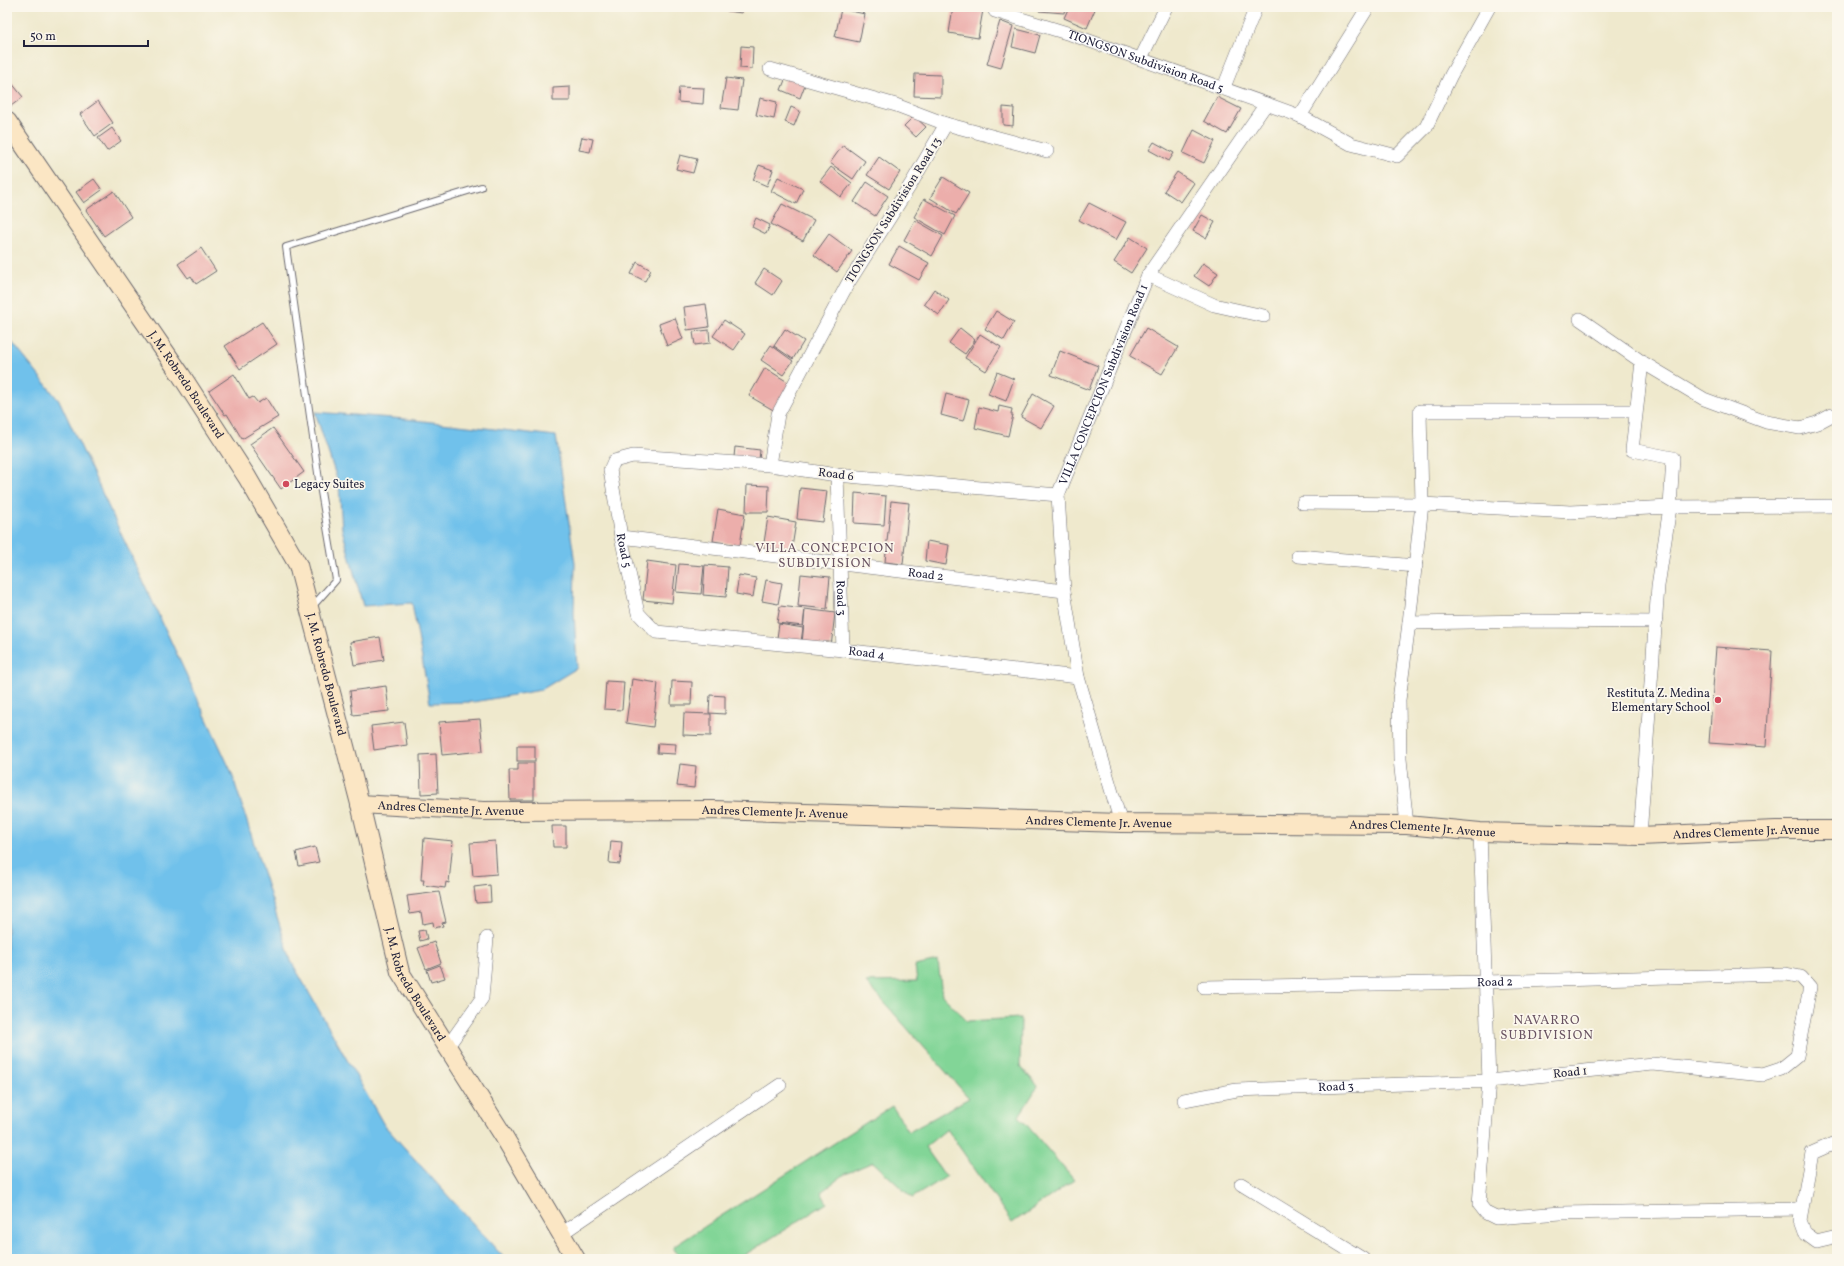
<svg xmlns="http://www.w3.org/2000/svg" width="1844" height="1266" viewBox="0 0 1844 1266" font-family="Vollkorn,serif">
	<rect width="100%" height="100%" fill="#fbf7ec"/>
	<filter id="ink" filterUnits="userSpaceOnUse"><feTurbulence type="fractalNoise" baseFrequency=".025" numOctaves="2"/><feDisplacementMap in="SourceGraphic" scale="8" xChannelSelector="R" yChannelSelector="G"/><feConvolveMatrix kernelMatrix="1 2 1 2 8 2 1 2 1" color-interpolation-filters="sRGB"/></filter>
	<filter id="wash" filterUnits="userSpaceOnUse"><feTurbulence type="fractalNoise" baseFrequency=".012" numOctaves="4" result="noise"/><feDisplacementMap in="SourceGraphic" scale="16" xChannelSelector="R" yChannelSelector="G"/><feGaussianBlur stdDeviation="0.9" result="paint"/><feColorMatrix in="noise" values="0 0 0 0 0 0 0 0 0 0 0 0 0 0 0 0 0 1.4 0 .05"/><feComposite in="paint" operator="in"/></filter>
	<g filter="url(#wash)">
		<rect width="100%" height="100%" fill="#efe9cd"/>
		<polygon fill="#82d597" stroke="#527c69" points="938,961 942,995 967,1021 1021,1018 1020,1066 1038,1086 1019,1116 1074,1180 1012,1223 947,1129 925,1147 946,1177 912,1198 873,1162 845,1174 821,1192 827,1203 738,1259 680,1259 673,1247 892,1106 909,1132 969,1098 866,982 917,981 915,966"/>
		<g fill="#70c1eb" stroke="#497293">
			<polygon points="7,336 60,402 231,771 291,961 384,1125 505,1259 7,1259"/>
			<polygon points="315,412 405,419 556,436 575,563 574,613 577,668 541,690 474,702 430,703 412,603 363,606 342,529 339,485"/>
		</g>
		<g id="blocks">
			<g fill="#ecaeab">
				<polygon points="728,7 743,7 742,13 727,11"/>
				<polygon points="953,7 983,10 978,38 949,33"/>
				<polygon points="1040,7 1065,7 1064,13 1039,11"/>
				<polygon points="1069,7 1096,7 1087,28 1064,18"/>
				<polygon points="841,9 865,14 859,42 835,37"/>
				<polygon points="1000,21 1013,26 1001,68 987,64"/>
				<polygon points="1016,29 1040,35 1035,53 1012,47"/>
				<polygon points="741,46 753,47 752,69 740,68"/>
				<polygon points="915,74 941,75 941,97 914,96"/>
				<polygon points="787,75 806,82 800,98 781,90"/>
				<polygon points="726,78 742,80 738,110 721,108"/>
				<polygon points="11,82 23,97 7,109 7,85"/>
				<polygon points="570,87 570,101 553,101 553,88"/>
				<polygon points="679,87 704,88 703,104 678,102"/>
				<polygon points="1217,97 1241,109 1227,134 1204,121"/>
				<polygon points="760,98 777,102 774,119 756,115"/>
				<polygon points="98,101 113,123 95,136 80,114"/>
				<polygon points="791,107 800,111 794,126 785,122"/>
				<polygon points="1003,107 1014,108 1013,126 1003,125"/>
				<polygon points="914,116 926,127 916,137 904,126"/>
				<polygon points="112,128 121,141 107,151 98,138"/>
				<polygon points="1194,130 1215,141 1204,163 1183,153"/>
				<polygon points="582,137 593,139 590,152 579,150"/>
				<polygon points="1154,142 1174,153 1169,161 1149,150"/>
				<polygon points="843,145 865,161 853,179 830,163"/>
				<polygon points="680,155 697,159 693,173 676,169"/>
				<polygon points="879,157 900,172 889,189 867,175"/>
				<polygon points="759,165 773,170 767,186 753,180"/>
				<polygon points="831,167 852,183 841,197 820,181"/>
				<polygon points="1177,172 1194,183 1181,202 1164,191"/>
				<polygon points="778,177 803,189 796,204 771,191"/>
				<polygon points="943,177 969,193 956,214 930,198"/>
				<polygon points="94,179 102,190 84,203 76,192"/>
				<polygon points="867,182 888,196 875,216 854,202"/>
				<polygon points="114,191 131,217 104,236 86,210"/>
				<polygon points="924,199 955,216 945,235 914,217"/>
				<polygon points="1089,203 1126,222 1116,240 1079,220"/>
				<polygon points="782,204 814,220 803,241 771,224"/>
				<polygon points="1202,215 1215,222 1206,238 1193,231"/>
				<polygon points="756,218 770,225 766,234 752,227"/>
				<polygon points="915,220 943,236 932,256 904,240"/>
				<polygon points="829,234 852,251 837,272 814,255"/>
				<polygon points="1130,237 1147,248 1131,273 1114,262"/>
				<polygon points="899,246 929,263 919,280 889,264"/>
				<polygon points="201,248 216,271 196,284 191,276 188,278 178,264"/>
				<polygon points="637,262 651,270 645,281 631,274"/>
				<polygon points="1203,263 1218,273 1209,286 1194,276"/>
				<polygon points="764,269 782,281 773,295 755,283"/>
				<polygon points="934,289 949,300 939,315 924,304"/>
				<polygon points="706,304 709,327 687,330 684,307"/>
				<polygon points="996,311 1014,322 1004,340 985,329"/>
				<polygon points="675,318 683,339 667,346 659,324"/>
				<polygon points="724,320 745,334 734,350 713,336"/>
				<polygon points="262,322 277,344 240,369 225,346"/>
				<polygon points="960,328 975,340 965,354 949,343"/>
				<polygon points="1146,328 1178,347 1162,374 1130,356"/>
				<polygon points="785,329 804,341 793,359 774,346"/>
				<polygon points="709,330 710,343 695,345 693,332"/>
				<polygon points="980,334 1001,347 986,371 965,358"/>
				<polygon points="771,345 793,361 783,375 761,360"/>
				<polygon points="1060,351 1098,366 1089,390 1051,375"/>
				<polygon points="765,368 791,384 775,411 749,396"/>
				<polygon points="997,372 1014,379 1006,401 988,394"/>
				<polygon points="234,374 249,399 253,397 258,403 266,398 278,417 242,439 227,414 225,415 209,391"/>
				<polygon points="946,394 969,400 963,421 941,415"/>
				<polygon points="1033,394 1054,406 1041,428 1021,417"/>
				<polygon points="999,406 1012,409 1011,415 1013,415 1008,436 975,428 979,407 998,412"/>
				<polygon points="273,428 304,472 281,489 250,444"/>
				<polygon points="735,447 760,450 759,460 734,457"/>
				<polygon points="747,485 769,486 768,512 746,512"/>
				<polygon points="800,488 827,491 823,522 797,519"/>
				<polygon points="855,493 886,496 884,525 854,523"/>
				<polygon points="891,501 909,503 903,564 885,562"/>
				<polygon points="718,509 745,514 740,545 713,541"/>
				<polygon points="768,517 796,522 791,554 763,549"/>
				<polygon points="927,541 949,545 946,565 925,561"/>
				<polygon points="647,561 676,565 672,603 643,600"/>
				<polygon points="679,564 704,566 701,594 676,592"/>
				<polygon points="705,565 728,567 726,597 703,595"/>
				<polygon points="801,574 830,577 827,609 798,606"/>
				<polygon points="739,575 756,578 753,597 736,594"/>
				<polygon points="766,580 782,583 778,604 762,601"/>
				<polygon points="780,606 805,609 803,626 777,623"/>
				<polygon points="805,609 835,613 831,647 802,644"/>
				<polygon points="779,624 803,628 801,642 777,638"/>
				<polygon points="380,637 384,660 354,665 350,642"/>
				<polygon points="1716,647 1772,651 1766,747 1709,743"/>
				<polygon points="632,679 658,683 653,727 626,723"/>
				<polygon points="606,681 624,682 622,710 604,709"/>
				<polygon points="672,681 692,682 691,705 671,705"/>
				<polygon points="386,686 389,711 353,715 350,691"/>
				<polygon points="710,695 725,696 725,714 709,713"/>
				<polygon points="684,713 711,714 711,736 683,735"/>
				<polygon points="480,719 483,751 442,755 439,722"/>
				<polygon points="404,722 407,745 374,750 371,726"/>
				<polygon points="658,743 676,744 675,754 657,753"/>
				<rect x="517" y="746" width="18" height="15"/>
				<polygon points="436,754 438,793 421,794 420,755"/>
				<polygon points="518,763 534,763 534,800 510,800 509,770 518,770"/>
				<polygon points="680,764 696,766 694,788 677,786"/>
				<polygon points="552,826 566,826 566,847 553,847"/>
				<polygon points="424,838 453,841 449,883 446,882 445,888 423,885 424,880 421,880"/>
				<polygon points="495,841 497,874 473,876 470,843"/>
				<polygon points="611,841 622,842 620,864 609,863"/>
				<polygon points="315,847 319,862 299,866 296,852"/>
				<polygon points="490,885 491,902 476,903 474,887"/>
				<polygon points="439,892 446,922 442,923 443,926 434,928 433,922 423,924 421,912 410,914 407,896"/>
				<polygon points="425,930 427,939 420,941 418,931"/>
				<polygon points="434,942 441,963 426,969 418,948"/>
				<polygon points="440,965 445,978 431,982 427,970"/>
			</g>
		</g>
	</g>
	<g filter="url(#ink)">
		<use href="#blocks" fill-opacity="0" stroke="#6a686e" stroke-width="1"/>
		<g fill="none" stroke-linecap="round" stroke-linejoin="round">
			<defs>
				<polyline id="service" points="311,608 336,580 319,480 286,247 481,187"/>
				<g id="minor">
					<path id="s1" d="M 996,7 L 995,11 L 1070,34 L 1300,116"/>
					<polyline points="1368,7 1300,116 1351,144 1397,156 1426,127 1451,75 1489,7"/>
					<polyline points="1141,58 1166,7"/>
					<polyline points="770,69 896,105 946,124 911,184 847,285 778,414 770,465"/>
					<polyline points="1224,87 1256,7"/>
					<polyline points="946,124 1047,151"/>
					<polyline points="1264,316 1214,305 1148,275 1266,104"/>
					<polyline points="1580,319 1642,362 1704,399 1766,422 1800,428 1817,423 1832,415 1837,416"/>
					<polyline points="1642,362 1632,450 1673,458 1670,507 1837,506"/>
					<path id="s2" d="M 837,475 L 843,650"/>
					<path id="s3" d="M 1058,495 L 837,475 L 770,465 L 633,456 L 614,461 L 610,470 L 621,537 L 638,613 L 656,632 L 843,650 L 1078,677"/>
					<polyline points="1303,503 1422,504 1571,512 1670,507 1658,586 1640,836"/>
					<path id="s4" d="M 621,537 L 1064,591"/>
					<polyline points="1298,556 1416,566"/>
					<polyline points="1409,623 1532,621 1656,622"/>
					<path id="s5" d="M 1121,823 L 1078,677 L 1064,591 L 1058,495 L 1148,275"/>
					<polyline points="1407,825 1400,759 1399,700 1409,623 1422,504 1420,411 1635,411"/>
					<path id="s6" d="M 1204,987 L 1486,982 L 1786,974 L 1801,977 L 1810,987 L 1797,1056 L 1781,1069 L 1763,1075 L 1652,1064 L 1489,1081 L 1480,832"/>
					<polyline points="448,1046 482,998 487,938"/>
					<path id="s7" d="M 1184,1100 L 1237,1090 L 1489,1081 L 1479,1204 L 1486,1213 L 1496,1218 L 1561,1213 L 1801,1209"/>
					<polyline points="1837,1142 1812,1153 1800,1220 1805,1234 1816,1242 1837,1237"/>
					<polyline points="1241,1184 1363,1259"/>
					<polyline points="561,1234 780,1085"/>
				</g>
				<g id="secondary">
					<path id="s8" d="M 7,121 L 181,375 L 247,477 L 298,565 L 360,804 L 400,972 L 503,1135 L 576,1259"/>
					<path id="s9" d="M 360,804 L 484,811 L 713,810 L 1121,823 L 1407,825 L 1480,832 L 1640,836 L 1776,830 L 1837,830"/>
				</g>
			</defs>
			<use href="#service" stroke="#6a686e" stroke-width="8"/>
			<use href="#minor" stroke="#6a686e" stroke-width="14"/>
			<use href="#secondary" stroke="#6a686e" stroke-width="20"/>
			<use href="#service" stroke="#fff" stroke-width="6"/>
			<use href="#minor" stroke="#fff" stroke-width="13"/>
			<use href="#secondary" stroke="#fbe6c4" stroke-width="18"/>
		</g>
	</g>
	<g fill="#d1495b" stroke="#fbf7ec" stroke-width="1.5">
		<circle cx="286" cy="484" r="4"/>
		<circle cx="1718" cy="700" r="4"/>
	</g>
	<g text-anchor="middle" stroke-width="3.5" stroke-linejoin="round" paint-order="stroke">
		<g font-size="12" fill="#22223b" stroke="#fbf7ec">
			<text dy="4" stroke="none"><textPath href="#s1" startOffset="163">TIONGSON Subdivision Road 5</textPath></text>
			<text transform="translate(893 210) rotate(-58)" y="4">TIONGSON Subdivision Road 13</text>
			<text dy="4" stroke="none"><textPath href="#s8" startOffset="319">J. M. Robredo Boulevard</textPath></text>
			<text dy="4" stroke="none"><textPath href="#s5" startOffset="455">VILLA CONCEPCION Subdivision Road 1</textPath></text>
			<text transform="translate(836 474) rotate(7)" y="4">Road 6</text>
			<text dy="4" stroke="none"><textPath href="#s3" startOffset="538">Road 5</textPath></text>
			<text dy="4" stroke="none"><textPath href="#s4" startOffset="307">Road 2</textPath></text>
			<text dy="4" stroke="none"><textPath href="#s2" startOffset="123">Road 3</textPath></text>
			<text dy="4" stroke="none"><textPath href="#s3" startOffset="840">Road 4</textPath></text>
			<text dy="4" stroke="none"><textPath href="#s8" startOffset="644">J. M. Robredo Boulevard</textPath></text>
			<text dy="4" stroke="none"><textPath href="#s9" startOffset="91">Andres Clemente Jr. Avenue</textPath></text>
			<text dy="4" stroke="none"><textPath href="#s9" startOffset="415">Andres Clemente Jr. Avenue</textPath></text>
			<text dy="4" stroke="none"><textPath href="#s9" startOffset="739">Andres Clemente Jr. Avenue</textPath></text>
			<text dy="4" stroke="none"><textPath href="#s9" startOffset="1063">Andres Clemente Jr. Avenue</textPath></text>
			<text dy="4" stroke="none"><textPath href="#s9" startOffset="1387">Andres Clemente Jr. Avenue</textPath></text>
			<text dy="4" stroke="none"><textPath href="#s6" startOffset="291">Road 2</textPath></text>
			<text dy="4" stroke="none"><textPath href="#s8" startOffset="968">J. M. Robredo Boulevard</textPath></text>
			<text transform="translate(1570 1072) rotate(-6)" y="4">Road 1</text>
			<text dy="4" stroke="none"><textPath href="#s7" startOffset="153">Road 3</textPath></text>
		</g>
		<g font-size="12" fill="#22223b" stroke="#fbf7ec" text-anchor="start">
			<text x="294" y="488">Legacy Suites</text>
			<text x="1710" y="697" text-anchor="end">Restituta Z. Medina<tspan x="1710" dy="14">Elementary School</tspan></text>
		</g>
		<g font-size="13" letter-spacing="1" fill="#695362" stroke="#fbf7ec">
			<text x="825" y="552">VILLA CONCEPCION<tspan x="825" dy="15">SUBDIVISION</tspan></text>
			<text x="1547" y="1024">NAVARRO<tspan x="1547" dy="15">SUBDIVISION</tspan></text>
		</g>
	</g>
	<rect width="1844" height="1266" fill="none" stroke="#fbf7ec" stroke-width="24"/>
	<path d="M24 40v6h124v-6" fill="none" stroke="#22223b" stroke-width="2"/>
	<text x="30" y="40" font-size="12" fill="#22223b" stroke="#fbf7ec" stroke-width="3" paint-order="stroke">50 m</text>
</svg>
